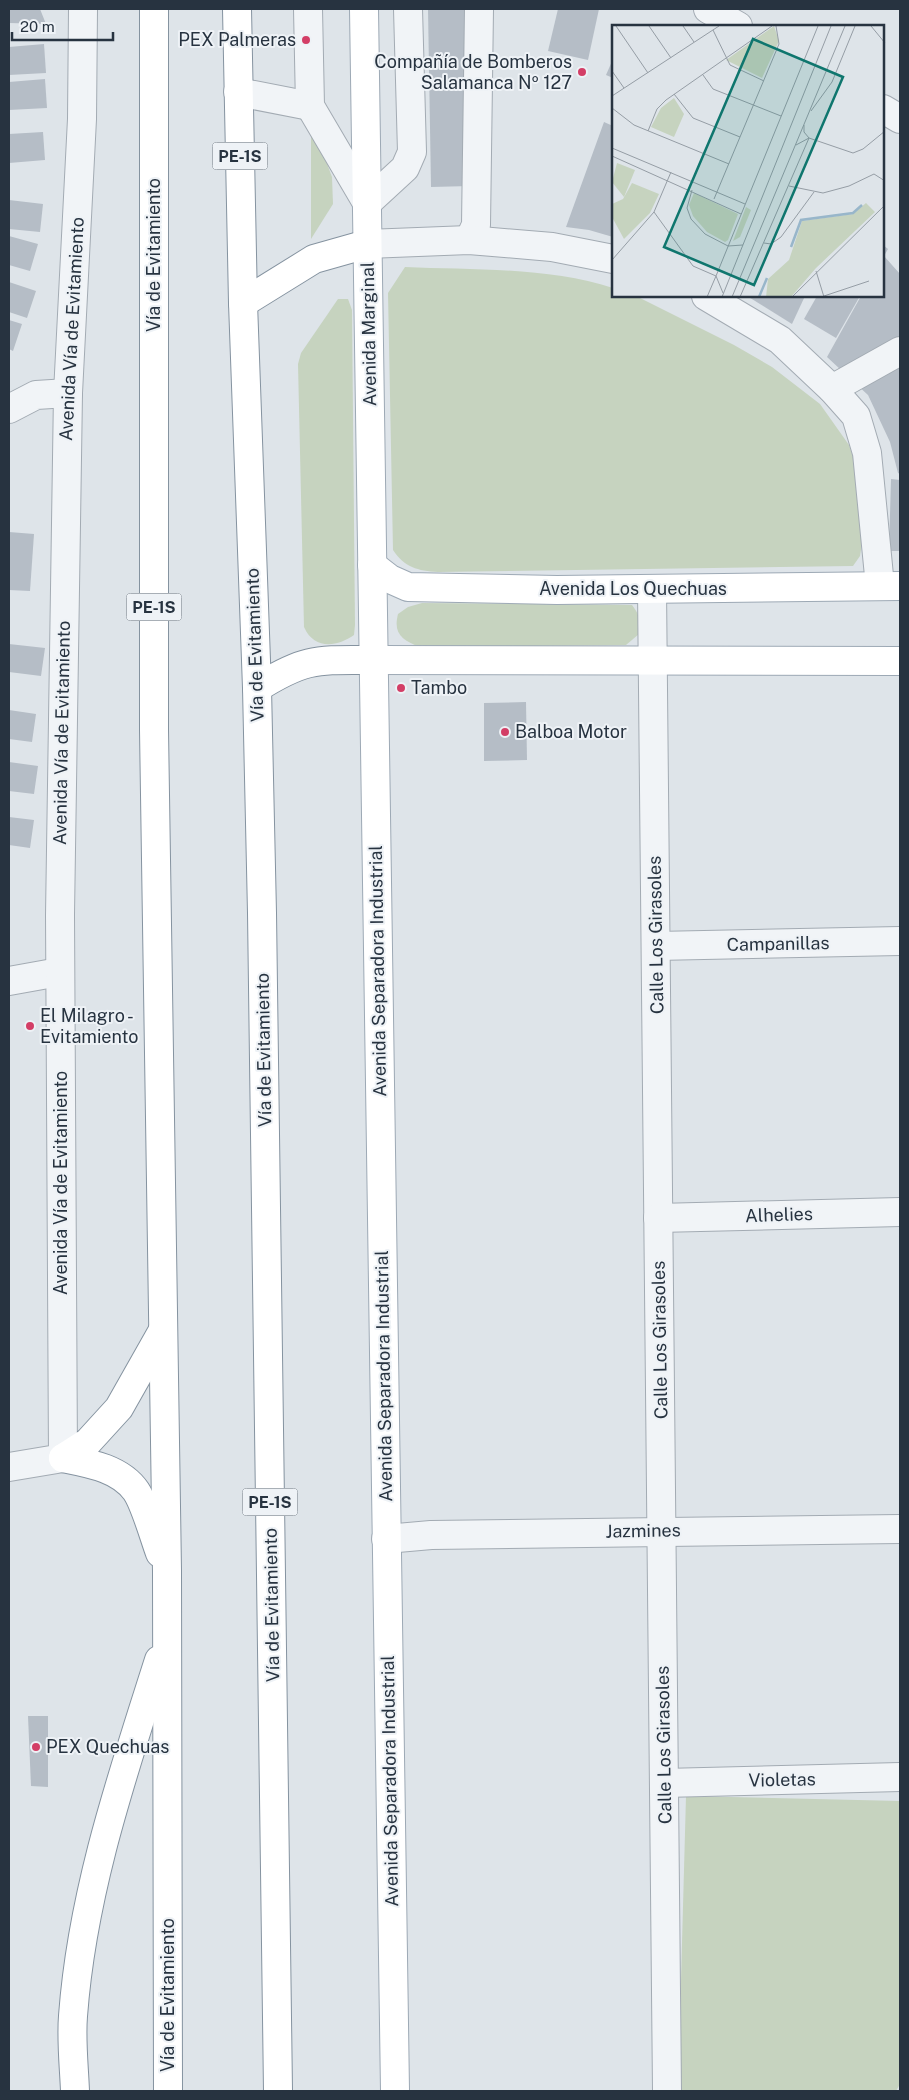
<svg xmlns="http://www.w3.org/2000/svg" width="909" height="2100" viewBox="0 0 909 2100" font-family="'Public Sans',sans-serif">
	<rect width="100%" height="100%" fill="#dee4e9"/>
	<g fill="#c6d3bf">
		<polygon points="311,134 316,134 332,177 333,204 311,239"/>
		<path d="M 405,267 C 472,270 549,267 613,288 L 613,296 L 636,296 L 734,345 L 772,367 L 820,404 L 849,445 L 857,469 L 863,537 L 860,556 L 853,566 L 438,572 C 418,571 404,567 393,550 L 388,293 Z"/>
		<path d="M 338,299 L 348,299 L 352,310 L 355,625 L 354,635 C 337,647 314,650 304,627 L 298,364 L 301,353 Z"/>
		<path d="M 422,603 L 632,605 C 640,615 641,622 639,634 L 626,645 L 420,647 C 402,640 393,634 398,614 L 408,607 Z"/>
		<polygon points="686,1796 900,1801 900,2084 896,2091 678,2091"/>
	</g>
	<g fill="#b5bdc6">
		<polygon points="9,9 40,9 46,24 9,23"/>
		<polygon points="428,9 468,9 470,186 431,187"/>
		<polygon points="558,9 599,9 588,60 548,51"/>
		<polygon points="44,44 46,73 9,75 9,47"/>
		<polygon points="613,59 613,78 606,75"/>
		<polygon points="45,79 47,108 9,110 9,82"/>
		<polygon points="604,122 613,126 613,237 589,230 566,227"/>
		<polygon points="43,132 45,160 9,163 9,134"/>
		<polygon points="9,200 43,204 40,232 9,229"/>
		<polygon points="9,236 38,244 30,271 9,265"/>
		<polygon points="883,245 888,249 884,256 900,274 900,474 898,473 890,442 868,395 827,357 861,296 883,296"/>
		<polygon points="9,282 36,291 27,318 9,312"/>
		<polygon points="747,296 805,296 792,324"/>
		<polygon points="817,296 860,296 836,338 804,319"/>
		<polygon points="9,320 22,324 13,351 9,349"/>
		<polygon points="891,479 900,480 900,551 889,551"/>
		<polygon points="9,532 34,534 30,591 9,590"/>
		<polygon points="9,644 45,648 41,676 9,672"/>
		<polygon points="526,702 527,760 484,761 484,703"/>
		<polygon points="9,710 36,714 32,742 9,739"/>
		<polygon points="9,762 38,766 34,794 9,791"/>
		<polygon points="9,817 34,820 30,848 9,845"/>
		<polygon points="28,1716 48,1716 48,1787 31,1786"/>
	</g>
	<g fill="none" stroke-linecap="round" stroke-linejoin="round">
		<defs>
			<g id="minor">
				<polyline points="308,9 310,106 367,203 405,168 412,152 408,9"/>
				<polyline points="708,9 738,26"/>
				<polyline points="238,92 310,106"/>
				<polyline points="883,109 900,119"/>
				<polyline points="469,240 476,225 479,9"/>
				<polyline points="367,244 469,240 552,247 613,259"/>
				<polyline points="706,296 780,340 832,389 856,416 867,453 880,586"/>
				<polyline points="832,389 900,351"/>
				<polyline points="9,409 36,395 68,393"/>
				<polyline points="652,589 667,2091"/>
				<polyline points="656,946 900,941"/>
				<polyline points="9,981 59,972"/>
				<polyline points="658,1218 900,1212"/>
				<polyline points="9,1467 63,1458 60,915 68,393 82,119 83,9"/>
				<polyline points="386,1539 431,1535 900,1529"/>
				<polyline points="664,1783 900,1777"/>
			</g>
			<g id="major">
				<polyline points="364,9 395,2091"/>
				<polyline points="372,565 390,579 408,587 557,590 900,586"/>
				<polyline points="374,660 900,661"/>
			</g>
			<g id="highway">
				<polyline points="154,9 154,730 167,1571 168,2091"/>
				<polyline points="237,9 243,303 257,688 262,913 278,2091"/>
				<polyline points="243,303 314,259 367,244"/>
				<path d="M 257,688 C 306,657 318,660 374,660"/>
				<path d="M 63,1458 C 88,1463 120,1468 136,1491 C 145,1504 154,1537 160,1553"/>
				<polyline points="63,1458 88,1442 119,1408 162,1332"/>
				<path d="M 75,2091 C 74,2066 71,2040 73,2016 C 82,1893 122,1776 159,1660"/>
			</g>
		</defs>
		<use href="#minor" stroke="#a3abb3" stroke-width="30"/>
		<use href="#major" stroke="#9da9b5" stroke-width="30"/>
		<use href="#highway" stroke="#8593a0" stroke-width="30"/>
		<use href="#minor" stroke="#f1f4f7" stroke-width="28"/>
		<use href="#major" stroke="#fff" stroke-width="28"/>
		<use href="#highway" stroke="#fff" stroke-width="28"/>
	</g>
	<g fill="#d33e66" stroke="#eef2f6" stroke-width="2">
		<circle cx="306" cy="40" r="5"/>
		<circle cx="582" cy="72" r="5"/>
		<circle cx="401" cy="688" r="5"/>
		<circle cx="505" cy="732" r="5"/>
		<circle cx="30" cy="1026" r="5"/>
		<circle cx="36" cy="1747" r="5"/>
	</g>
	<g text-anchor="middle" stroke-width="4" stroke-linejoin="round" paint-order="stroke">
		<g fill="#eef2f6" stroke="#636c77" stroke-width="1">
			<rect x="212.5" y="142.5" width="55" height="27" rx="4"/>
			<rect x="126.5" y="593.5" width="55" height="27" rx="4"/>
			<rect x="242.5" y="1488.5" width="55" height="27" rx="4"/>
		</g>
		<g font-size="16" font-weight="bold" fill="#273340">
			<text x="240" y="162">PE-1S</text>
			<text x="154" y="613">PE-1S</text>
			<text x="270" y="1508">PE-1S</text>
		</g>
		<g font-size="18" fill="#273340" stroke="#eef2f6" text-anchor="start">
			<text x="296" y="46" text-anchor="end">PEX Palmeras</text>
			<text x="572" y="68" text-anchor="end">Compañía de Bomberos<tspan x="572" dy="21">Salamanca Nº 127</tspan></text>
			<text x="411" y="694">Tambo</text>
			<text x="515" y="738">Balboa Motor</text>
			<text x="40" y="1022">El Milagro -<tspan x="40" dy="21">Evitamiento</tspan></text>
			<text x="46" y="1753">PEX Quechuas</text>
		</g>
		<g font-size="18" fill="#273340" stroke="#eef2f6">
			<text transform="translate(154 255) rotate(-90)" y="6">Vía de Evitamiento</text>
			<text transform="translate(72 329) rotate(-87)" y="6">Avenida Vía de Evitamiento</text>
			<text transform="translate(369 334) rotate(-91)" y="6">Avenida Marginal</text>
			<text x="633" y="595">Avenida Los Quechuas</text>
			<text transform="translate(255 645) rotate(-92)" y="6">Vía de Evitamiento</text>
			<text transform="translate(62 733) rotate(-89)" y="6">Avenida Vía de Evitamiento</text>
			<text transform="translate(656 935) rotate(-91)" y="6">Calle Los Girasoles</text>
			<text transform="translate(778 944) rotate(-1)" y="6">Campanillas</text>
			<text transform="translate(378 971) rotate(-91)" y="6">Avenida Separadora Industrial</text>
			<text transform="translate(264 1050) rotate(-91)" y="6">Vía de Evitamiento</text>
			<text transform="translate(61 1183) rotate(-90)" y="6">Avenida Vía de Evitamiento</text>
			<text transform="translate(779 1215) rotate(-2)" y="6">Alhelies</text>
			<text transform="translate(660 1340) rotate(-91)" y="6">Calle Los Girasoles</text>
			<text transform="translate(384 1376) rotate(-91)" y="6">Avenida Separadora Industrial</text>
			<text transform="translate(643 1531) rotate(-1)" y="6">Jazmines</text>
			<text transform="translate(272 1605) rotate(-91)" y="6">Vía de Evitamiento</text>
			<text transform="translate(664 1745) rotate(-91)" y="6">Calle Los Girasoles</text>
			<text transform="translate(782 1780) rotate(-1)" y="6">Violetas</text>
			<text transform="translate(390 1781) rotate(-91)" y="6">Avenida Separadora Industrial</text>
			<text transform="translate(168 1995) rotate(-90)" y="6">Vía de Evitamiento</text>
		</g>
	</g>
	<g transform="translate(612 25)">
		<rect width="272" height="272" fill="#dee4e9"/>
		<path d="M 162,1 L 167,16 L 150,53 L 114,35 ZM 62,73 L 72,89 L 62,112 L 39,102 L 49,83 ZM 5,138 L 23,145 L 12,172 L 0,157 ZM 20,158 L 47,169 L 38,188 L 12,214 L 0,192 L 0,179 L 11,174 ZM 82,168 L 126,189 L 116,215 L 113,217 L 95,207 L 81,191 L 77,180 ZM 254,178 L 263,187 L 204,243 L 179,272 L 154,272 L 156,254 L 177,235 L 190,196 L 241,189 ZM 134,182 L 139,185 L 128,212 L 121,216 Z" fill="#c6d3bf"/>
		<path fill="none" stroke="#98b6ca" stroke-width="2.5" d="M 179,222 L 189,195 L 241,188 L 250,180M 147,272 L 155,253"/>
		<path fill="none" stroke="#959da5" stroke-width="1" d="M 4,1 L 36,48M 37,1 L 59,33M 71,1 L 82,17M 259,1 L 273,18M 101,5 L 118,40 L 152,56M 0,46 L 12,63M 91,50 L 101,64 L 169,91M 62,69 L 81,93 L 128,112M 0,71 L 107,1M 0,83 L 22,100 L 117,139M 199,86 L 220,57 L 243,1M 36,106 L 45,84 L 54,75 L 160,1M 184,120 L 197,113 L 192,107 L 192,100M 0,123 L 133,179M 0,131 L 129,189M 177,161 L 211,168 L 237,161 L 262,149 L 273,156M 80,165 L 75,183 L 79,194 L 93,209 L 116,221M 102,174 L 167,19 L 164,1M 42,187 L 81,241 L 104,251 L 95,272M 152,218 L 159,219 L 169,212 L 202,167M 116,221 L 131,220M 0,235 L 42,187 L 59,147M 204,246 L 212,272M 104,251 L 206,1M 104,251 L 111,268M 212,271 L 257,256M 110,272 L 219,1M 120,272 L 233,1M 128,272 L 197,113 L 241,128 L 251,124 L 273,106M 180,272 L 273,180"/>
		<path fill="#0f766e" fill-opacity="0.15" stroke="#0f766e" stroke-width="2.5" d="M 141,14 L 231,52 L 142,260 L 52,222 Z"/>
		<rect width="272" height="272" fill="none" stroke="#273340" stroke-width="2.5"/>
	</g>
	<rect width="909" height="2100" fill="none" stroke="#273340" stroke-width="20"/>
	<path d="M12 32v8h101v-8" fill="none" stroke="#273340" stroke-width="2.5"/>
	<text x="20" y="32" font-size="15" fill="#273340" stroke="#eef2f6" stroke-width="4" paint-order="stroke">20 m</text>
</svg>
